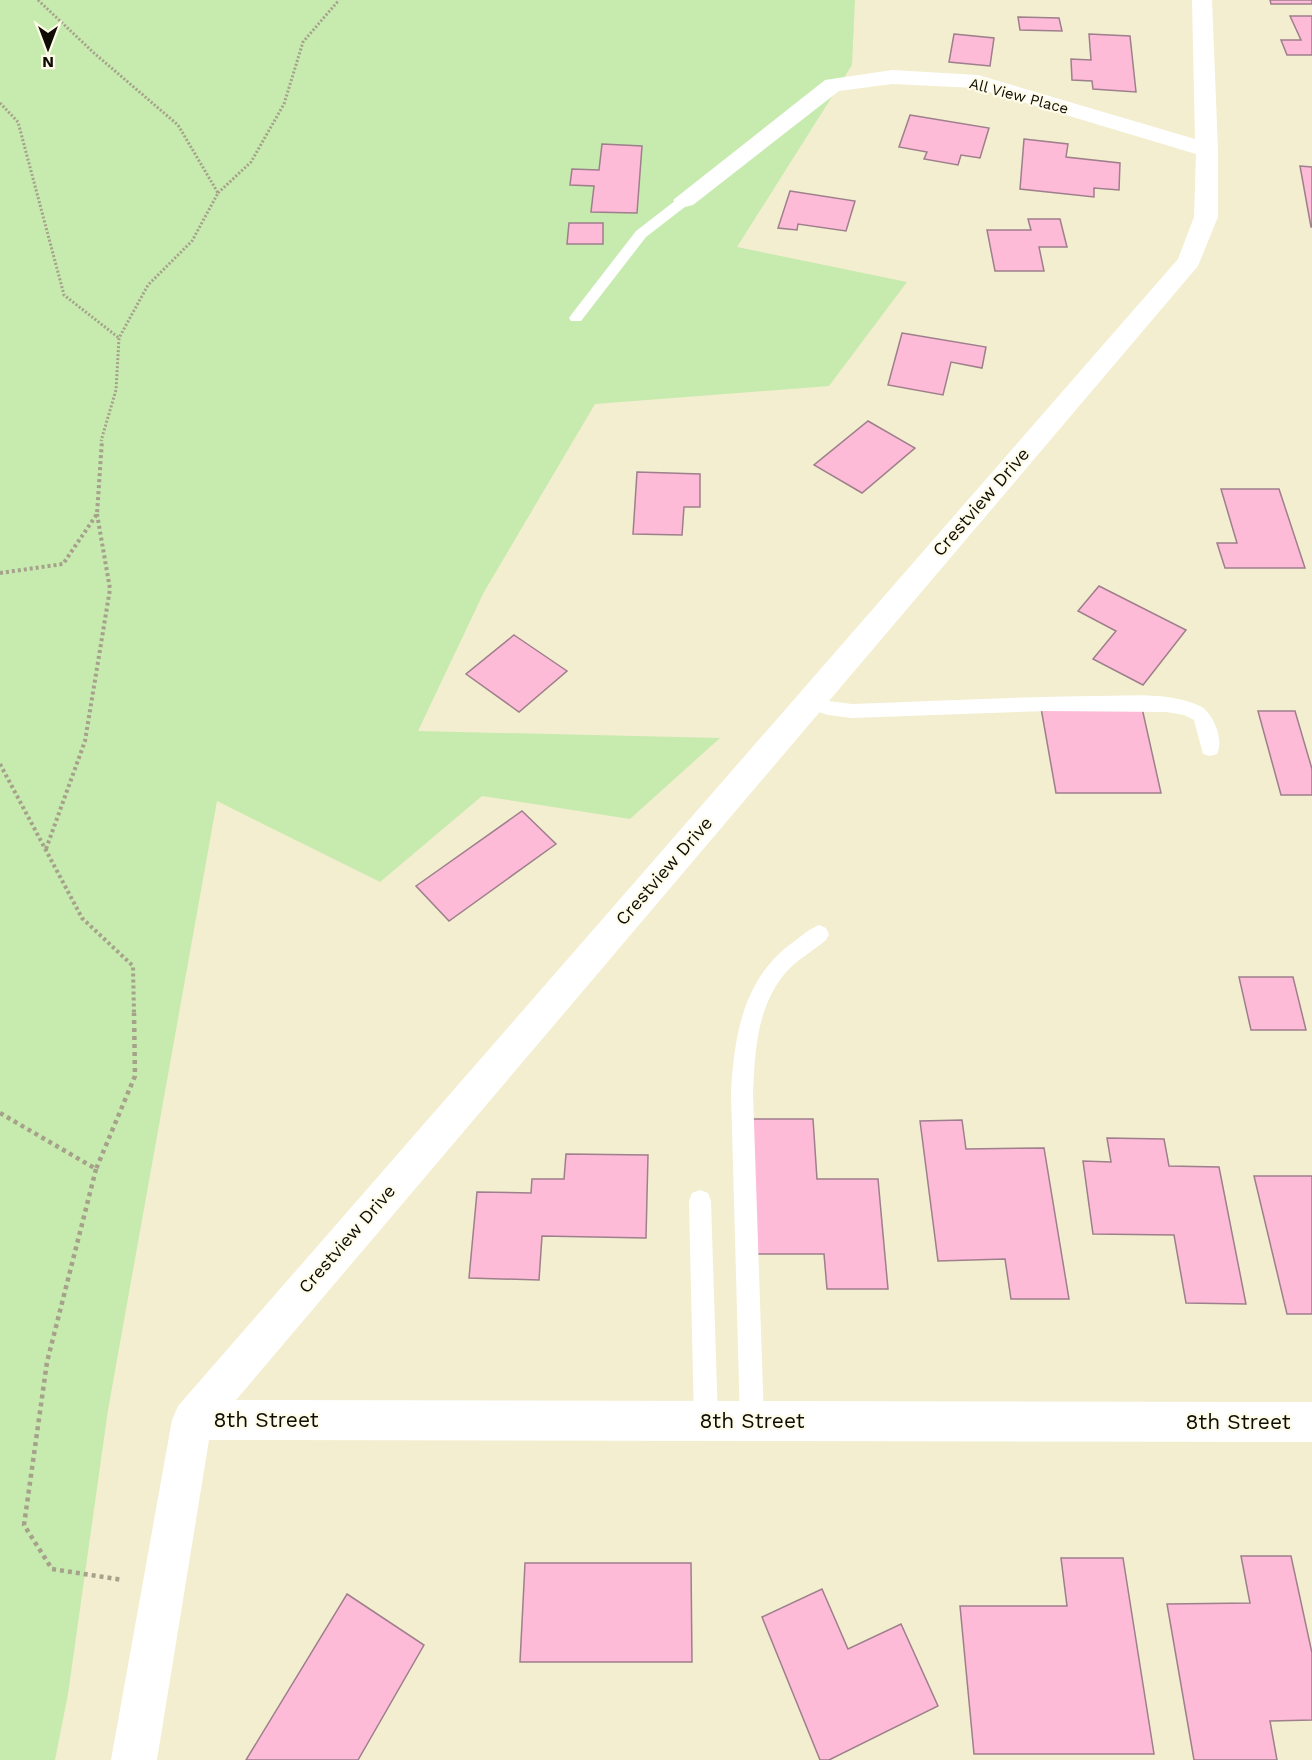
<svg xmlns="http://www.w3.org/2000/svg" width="1312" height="1760" viewBox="0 0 1312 1760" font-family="'Work Sans',sans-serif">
	<rect width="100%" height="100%" fill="#f3eecf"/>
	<polygon fill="#c7eaaf" points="0,0 855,0 852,65 737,247 907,282 829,386 595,404 484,592 418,731 720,738 630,819 482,796 380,882 217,801 108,1410 68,1694 55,1760 0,1760"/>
	<g fill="#fdbbd8" stroke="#9e7f8c" stroke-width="1.5">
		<polygon points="1270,0 1312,0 1312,4 1271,4"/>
		<polygon points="1290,16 1312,16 1312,55 1287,55 1281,40 1301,40"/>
		<polygon points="1018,17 1059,18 1062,31 1020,30"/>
		<polygon points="954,34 994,38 990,66 949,62"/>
		<polygon points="1089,34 1130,36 1136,92 1093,89 1092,81 1072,80 1071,59 1091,60"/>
		<polygon points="910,115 989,128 980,158 961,155 958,165 924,159 927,152 899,147"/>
		<polygon points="1024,139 1068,144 1066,157 1120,163 1119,190 1094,188 1094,197 1020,189"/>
		<polygon points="602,144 642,146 637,213 591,212 594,186 570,185 572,169 599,170"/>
		<polygon points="1300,166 1312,167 1312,227 1311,227"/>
		<polygon points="790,191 855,201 846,231 798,224 797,230 778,228"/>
		<polygon points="1028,219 1060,219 1067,247 1039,247 1044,271 995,271 987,230 1031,230"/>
		<polygon points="569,223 603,223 603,244 567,244"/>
		<polygon points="902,333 986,347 982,368 951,362 943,395 888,385"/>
		<polygon points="868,421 915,448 862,493 814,465"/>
		<polygon points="637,472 700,474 700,507 684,507 682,535 633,534"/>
		<polygon points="1221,489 1279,489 1305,568 1225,568 1217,543 1237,543"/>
		<polygon points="1099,586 1186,630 1143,685 1093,659 1116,631 1078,611"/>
		<polygon points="514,635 567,671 519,712 466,674"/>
		<polygon points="1041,708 1142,708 1161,793 1056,793"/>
		<polygon points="1258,711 1295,711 1312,769 1312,795 1281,795"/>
		<polygon points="522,811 556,844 449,921 416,886"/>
		<polygon points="1239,977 1293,977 1306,1030 1251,1030"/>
		<polygon points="751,1119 813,1119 817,1179 878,1179 888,1289 827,1289 824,1254 756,1254"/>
		<polygon points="962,1120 966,1149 1044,1148 1069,1299 1011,1299 1005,1259 938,1261 920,1121"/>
		<polygon points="1107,1138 1164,1139 1169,1166 1219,1167 1246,1304 1186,1303 1174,1235 1093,1234 1083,1161 1111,1162"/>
		<polygon points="566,1154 648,1155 646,1238 542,1236 539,1280 469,1278 477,1192 531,1193 532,1179 564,1179"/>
		<polygon points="1254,1176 1312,1176 1312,1314 1287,1314"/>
		<polygon points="1241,1556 1291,1556 1312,1653 1312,1720 1270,1721 1277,1760 1194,1760 1167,1604 1250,1603"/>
		<polygon points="1061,1558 1123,1558 1154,1754 974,1754 960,1606 1067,1606"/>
		<polygon points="525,1563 691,1563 692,1662 520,1662"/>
		<polygon points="822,1589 848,1649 901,1624 938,1706 829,1760 820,1760 762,1617"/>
		<polygon points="347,1594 424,1645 358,1760 246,1760"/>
	</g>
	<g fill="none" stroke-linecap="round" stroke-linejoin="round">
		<g stroke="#a5a18a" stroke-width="3" stroke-dasharray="2 2" stroke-linecap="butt">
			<polyline points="38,0 94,53 178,125 218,193 192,241 148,285 119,338 116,390 101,441"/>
			<polyline points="0,103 18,122 64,295 119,338"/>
			<polyline points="218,193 251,162 284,104 303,42 339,0"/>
		</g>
		<g stroke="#a5a18a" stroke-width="4" stroke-dasharray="3 3" stroke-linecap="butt">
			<polyline points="0,573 63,564 97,514 102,440"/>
			<polyline points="0,764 82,918 133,966 134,1015"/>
			<polyline points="46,849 85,741 110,589 97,514"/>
		</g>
		<g stroke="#a5a18a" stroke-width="4.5" stroke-dasharray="4 4" stroke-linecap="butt">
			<polyline points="0,1113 96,1169 135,1076 134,1013"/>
			<polyline points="96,1169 47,1362 24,1525 52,1569 123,1580"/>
		</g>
		<g fill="#fff" fill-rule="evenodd">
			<polygon points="685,196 690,197 692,200 690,203 646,237 581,321 571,321 569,318 571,315 636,231 680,197"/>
			<path d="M 809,695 L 828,701 L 852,704 C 932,701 1011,697 1091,696 C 1126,696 1168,691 1200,706 C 1214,713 1224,741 1217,754 L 1210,756 L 1203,754 L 1194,720 L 1184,715 L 1166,712 L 1046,711 L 852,718 L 828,715 L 803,707 L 800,702 L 803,697 Z"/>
			<path d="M 819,925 L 826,928 L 829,934 L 826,940 C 814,950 800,958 789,969 C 757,1003 755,1049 753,1093 L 764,1421 L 760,1429 L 752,1433 L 744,1429 L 740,1421 L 731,1093 C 734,1036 743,979 792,943 C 800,937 809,929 819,925 Z"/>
			<polygon points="700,1190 708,1193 711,1201 718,1421 714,1429 706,1433 698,1429 694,1421 689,1201 692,1193"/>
		</g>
		<polygon fill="#fff" fill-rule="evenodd" points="1192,0 1212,0 1218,150 1218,217 1198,266 236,1400 1312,1402 1312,1442 209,1440 157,1760 111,1760 172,1420 178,1406 1178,259 1194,217 1196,154 976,88 892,84 839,91 693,205 685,207 677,205 673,200 825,80 892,70 978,75 1195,139"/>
	</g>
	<g text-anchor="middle" stroke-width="4.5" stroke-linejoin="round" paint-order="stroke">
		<g font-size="15" fill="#0e0c04" stroke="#fefbe8">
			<text transform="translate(1019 96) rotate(15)" y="5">All View Place</text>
		</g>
		<g font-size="18" fill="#0e0c04" stroke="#fefbe8">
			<text transform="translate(981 502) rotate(-49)" y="6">Crestview Drive</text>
			<text transform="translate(664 871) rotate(-49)" y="6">Crestview Drive</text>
			<text transform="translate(347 1239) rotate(-49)" y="6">Crestview Drive</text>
		</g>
		<g font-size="21" fill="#0e0c04" stroke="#fefbe8">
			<text x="266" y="1427">8th Street</text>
			<text x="752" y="1428">8th Street</text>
			<text x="1238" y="1429">8th Street</text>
		</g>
	</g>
	<g transform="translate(48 48) rotate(180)" stroke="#fefbe8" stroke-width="4.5" paint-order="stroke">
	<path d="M0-4.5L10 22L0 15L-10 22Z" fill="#0e0c04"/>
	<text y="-9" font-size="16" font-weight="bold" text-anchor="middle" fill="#0e0c04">N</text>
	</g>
</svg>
